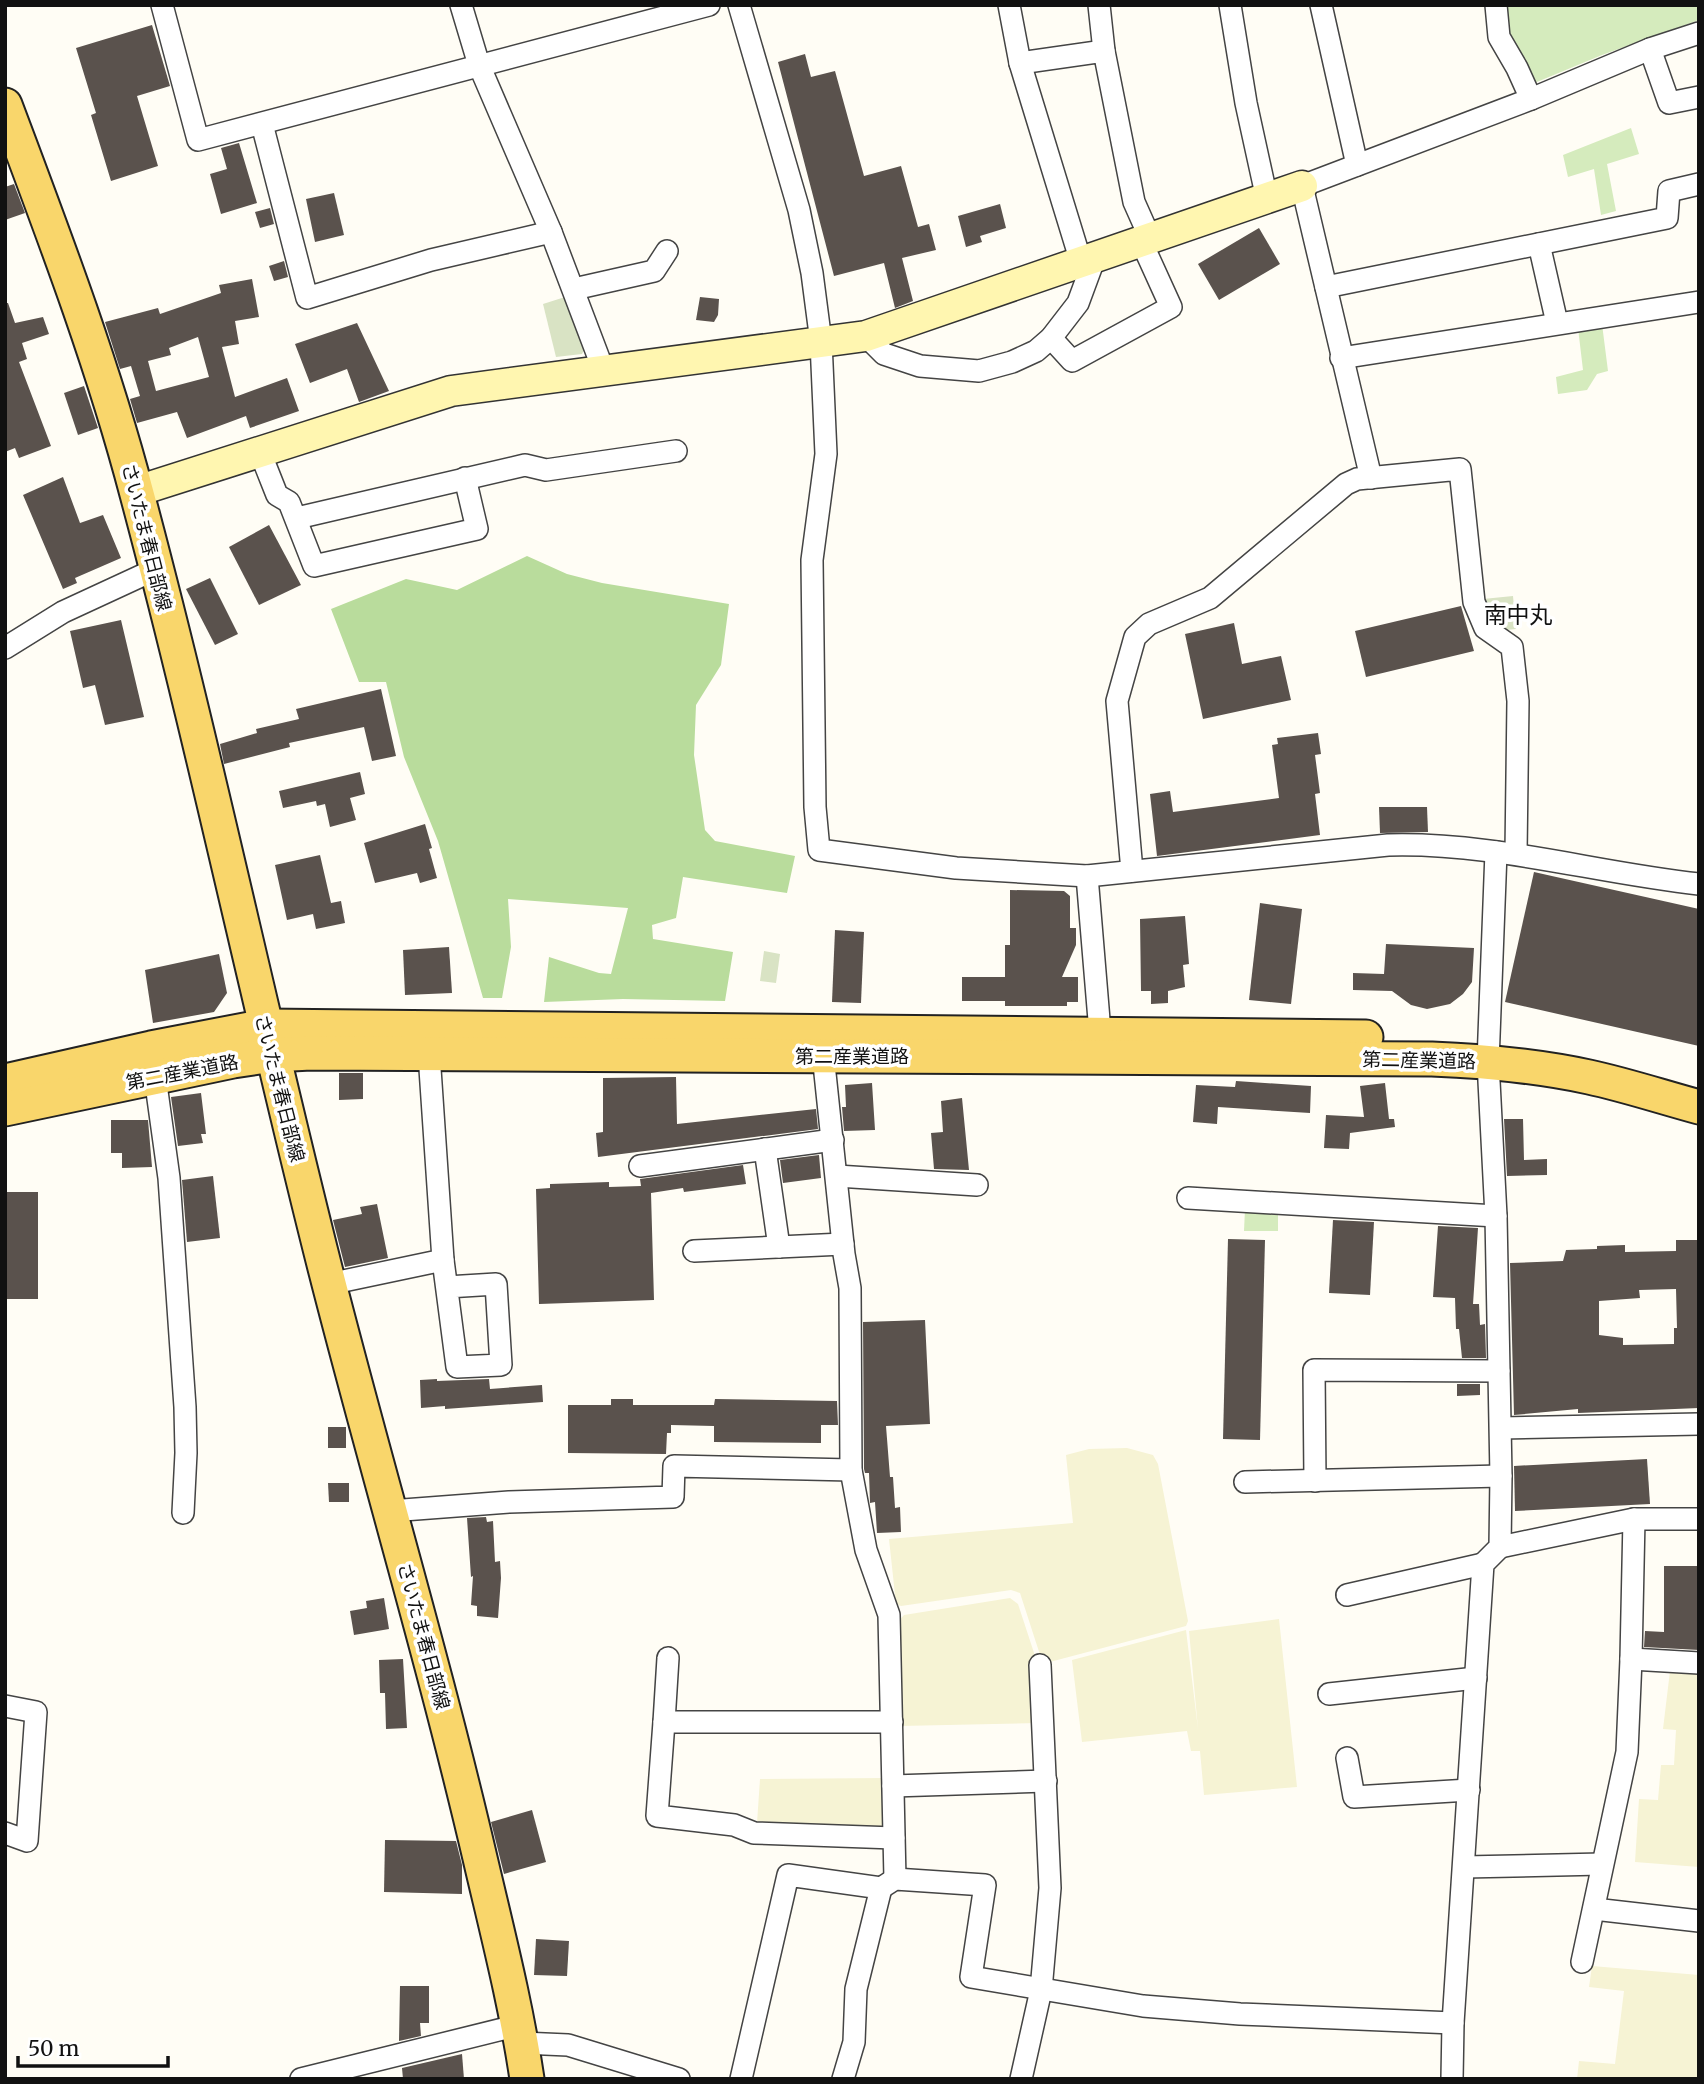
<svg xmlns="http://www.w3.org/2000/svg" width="1704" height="2084" viewBox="0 0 1704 2084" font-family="Merriweather,'Noto Sans JP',serif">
	<rect width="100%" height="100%" fill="#fffdf5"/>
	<g fill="#f6f3d4">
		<polygon points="1127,1448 1153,1455 1158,1464 1188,1621 1186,1626 1046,1663 1042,1661 1020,1593 1011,1590 901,1606 896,1604 889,1539 1073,1523 1066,1455 1089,1449"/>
		<polygon points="1010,1598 1018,1604 1037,1662 1038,1723 900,1726 897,1623 904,1615"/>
		<polygon points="1279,1619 1297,1787 1204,1795 1200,1751 1191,1751 1187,1731 1082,1742 1072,1660 1186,1630 1198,1729 1189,1631"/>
		<polygon points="1670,1671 1699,1674 1699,1867 1635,1862 1639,1799 1658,1800 1661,1765 1674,1765 1676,1730 1663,1729"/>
		<polygon points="885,1778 888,1829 757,1823 760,1779"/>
		<polygon points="1592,1966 1699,1975 1699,2079 1577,2079 1579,2061 1615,2064 1624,1991 1589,1987"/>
	</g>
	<g fill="#d5ebbd">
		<polygon points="1503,5 1699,5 1699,20 1602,55 1532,84 1507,35"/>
		<polygon points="1631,128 1639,154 1607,164 1616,211 1601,215 1594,169 1568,177 1563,155"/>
		<polygon points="1602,324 1608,371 1597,374 1587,390 1558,394 1556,377 1583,370 1578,328"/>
		<polygon points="1245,1209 1278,1210 1278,1231 1244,1231"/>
	</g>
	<polygon fill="#b9dc9c" points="527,556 567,574 602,583 729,604 721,665 696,705 694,755 705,830 715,841 795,856 787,893 683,877 676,918 652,925 653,939 733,952 725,1001 623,999 544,1002 549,957 599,973 611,974 628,908 508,899 511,947 502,998 483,998 438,841 404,757 386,682 359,682 331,609 406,579 457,590"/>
	<g fill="#d9e3c4">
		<polygon points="565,297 585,348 582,354 556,357 543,304"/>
		<polygon points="1513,596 1516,629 1506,630 1490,616 1483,599"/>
		<polygon points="764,951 780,954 776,983 760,981"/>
	</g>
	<g fill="#5a524d" fill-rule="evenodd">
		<polygon points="152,25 170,86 137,96 158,166 111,181 91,115 96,113 76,48"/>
		<polygon points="805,54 811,77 835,71 864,176 901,166 918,227 929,224 936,250 902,258 913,301 895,308 884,263 834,276 778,62"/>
		<polygon points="239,143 257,203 221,214 210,174 227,169 221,148"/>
		<polygon points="14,184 25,213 5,220 5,187"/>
		<polygon points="334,193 344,235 315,242 306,199"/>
		<polygon points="1000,204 1006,228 980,236 982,242 966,247 958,216"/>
		<polygon points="270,208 274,224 260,228 255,212"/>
		<polygon points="1259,228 1280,264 1219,300 1198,264"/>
		<polygon points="284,261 288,277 274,281 269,266"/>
		<path d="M 252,279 L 259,317 L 235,321 L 239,344 L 222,347 L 235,397 L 287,378 L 299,411 L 250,428 L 246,416 L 187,438 L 177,412 L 137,423 L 130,399 L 140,396 L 131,366 L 120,369 L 105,322 L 158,308 L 160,314 L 221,293 L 219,285 ZM 198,337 L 209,377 L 156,391 L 148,361 L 171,355 L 169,348 Z"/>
		<polygon points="700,297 719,299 718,315 714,322 696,320"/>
		<polygon points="5,303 8,303 15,323 43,317 49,334 22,343 27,359 19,362 51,446 19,458 15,448 5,452"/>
		<polygon points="357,323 389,391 359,402 347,369 310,383 295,344"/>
		<polygon points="84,386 98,428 78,435 64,393"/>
		<polygon points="63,477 80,523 103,515 121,558 75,578 77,583 63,589 23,495"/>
		<polygon points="269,525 301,585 259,605 229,547"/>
		<polygon points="210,578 238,634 215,645 186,589"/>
		<polygon points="1461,606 1474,651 1366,677 1355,631"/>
		<polygon points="121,620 144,717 105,725 95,685 83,688 70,631"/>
		<polygon points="1234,623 1242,664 1281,656 1291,700 1203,719 1185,634"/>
		<polygon points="381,689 396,756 372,761 364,727 289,743 290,747 224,764 220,744 257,733 256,729 299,719 296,709"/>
		<polygon points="1318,733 1321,754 1315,755 1320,793 1315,794 1320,835 1157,856 1150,794 1170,791 1173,812 1279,798 1272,745 1278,744 1277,738"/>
		<polygon points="360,772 365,794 350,798 356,820 330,827 325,804 317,806 316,801 283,808 279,791"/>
		<polygon points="1379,807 1427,807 1428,832 1380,833"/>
		<polygon points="425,824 432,848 429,849 437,878 420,883 417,873 375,883 364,843"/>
		<polygon points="320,855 331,903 341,901 345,923 316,929 313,914 287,920 275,865"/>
		<polygon points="1534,872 1699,909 1699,1046 1505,1002"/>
		<polygon points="1010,890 1064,891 1070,896 1070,928 1076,928 1076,945 1062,977 1078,977 1078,1002 1067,1002 1067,1006 1005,1006 1005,1001 962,1001 962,977 1005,977 1005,945 1010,945"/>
		<polygon points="1260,903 1302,909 1291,1004 1249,1000"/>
		<polygon points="1185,916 1189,964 1183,965 1185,987 1168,991 1168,1003 1151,1004 1151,991 1141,991 1140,919"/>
		<polygon points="835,930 864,932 861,1003 832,1002"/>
		<polygon points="1386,944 1474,948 1472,982 1463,994 1450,1004 1427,1009 1411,1005 1392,991 1353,990 1353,973 1384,974"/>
		<polygon points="449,947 452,993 405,995 403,950"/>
		<polygon points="219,954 227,993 214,1012 153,1023 145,970"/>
		<polygon points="339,1073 363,1073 363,1099 339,1100"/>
		<polygon points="676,1077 677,1124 816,1109 818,1129 598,1157 596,1133 603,1132 603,1078"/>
		<polygon points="1236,1081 1311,1086 1310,1113 1218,1107 1217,1124 1193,1122 1196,1085 1235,1087"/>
		<polygon points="872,1083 875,1130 844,1131 842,1107 846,1107 845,1085"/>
		<polygon points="1385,1083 1389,1119 1394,1119 1395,1127 1350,1133 1349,1149 1324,1148 1326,1115 1364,1117 1360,1086"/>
		<polygon points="201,1093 206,1134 201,1134 203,1143 178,1146 171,1097"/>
		<polygon points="962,1098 969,1170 934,1169 931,1133 943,1132 941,1101"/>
		<polygon points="1504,1119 1523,1119 1524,1160 1547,1159 1547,1175 1507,1176"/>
		<polygon points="111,1120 148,1120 152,1167 122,1168 122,1153 111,1153"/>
		<polygon points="819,1155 821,1178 783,1183 780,1160"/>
		<polygon points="743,1165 746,1184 684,1192 683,1188 651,1193 654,1300 539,1304 536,1189 550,1188 550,1184 609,1182 609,1187 641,1186 640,1179"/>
		<polygon points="213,1176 220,1238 187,1242 182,1180"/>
		<rect x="5" y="1192" width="33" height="107"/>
		<polygon points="377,1204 388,1258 345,1267 333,1220 362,1214 360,1207"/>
		<polygon points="1333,1220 1374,1222 1370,1295 1329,1293"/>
		<polygon points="1438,1226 1478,1228 1473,1304 1479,1304 1480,1325 1485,1324 1486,1358 1462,1358 1459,1329 1456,1329 1455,1298 1433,1297"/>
		<polygon points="1228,1239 1265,1240 1260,1440 1223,1439"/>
		<path d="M 1676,1240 L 1699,1240 L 1699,1408 L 1578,1413 L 1578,1409 L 1514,1415 L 1510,1263 L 1563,1261 L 1566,1250 L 1597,1249 L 1597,1246 L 1625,1245 L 1625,1252 L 1676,1251 ZM 1676,1289 L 1677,1328 L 1674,1328 L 1674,1344 L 1623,1345 L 1623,1338 L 1599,1335 L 1599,1301 L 1640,1298 L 1639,1290 Z"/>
		<polygon points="925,1320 930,1424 886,1426 890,1477 893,1477 895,1508 900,1507 901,1532 877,1533 875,1502 870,1503 869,1473 865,1473 864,1469 863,1322"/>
		<polygon points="437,1379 437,1381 489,1379 490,1389 542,1385 543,1402 445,1409 445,1406 421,1408 420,1380"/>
		<polygon points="1457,1384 1480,1384 1480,1395 1457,1396"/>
		<polygon points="611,1399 633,1399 633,1405 714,1405 715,1399 837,1401 838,1425 821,1425 821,1443 714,1442 714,1426 671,1425 671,1433 667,1433 666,1454 568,1453 568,1405 611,1405"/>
		<rect x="328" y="1427" width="18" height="21"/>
		<polygon points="1647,1459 1650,1504 1515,1511 1514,1466"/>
		<polygon points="328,1483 349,1483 349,1502 329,1502"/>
		<polygon points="486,1517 487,1522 493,1521 495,1562 500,1561 501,1578 498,1618 477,1616 477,1606 471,1605 473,1576 471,1577 467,1518"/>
		<polygon points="1664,1566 1699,1566 1699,1650 1644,1647 1645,1631 1664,1632"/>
		<polygon points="384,1598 389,1629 354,1635 350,1611 367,1608 366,1601"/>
		<polygon points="403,1659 407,1728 386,1729 385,1693 380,1693 379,1660"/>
		<polygon points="532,1810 546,1862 504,1874 491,1822"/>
		<polygon points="385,1840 456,1841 462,1865 462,1894 384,1892"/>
		<polygon points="536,1939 569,1941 567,1976 534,1975"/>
		<polygon points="400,1986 429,1986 429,2023 420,2023 421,2036 399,2041"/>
		<polygon points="462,2054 464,2079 403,2079 402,2068"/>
	</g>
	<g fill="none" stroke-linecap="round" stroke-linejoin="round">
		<defs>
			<g id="street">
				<polyline points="162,5 198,140 709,5"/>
				<polyline points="461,5 479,65 551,232 603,369"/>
				<path d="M 739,5 L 799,210 L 812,273 L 821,342 L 826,454 L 812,560 L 815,807 L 819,850 L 956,868 L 1087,876 L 1388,845 C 1494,842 1595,873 1699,884"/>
				<polyline points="1009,5 1020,63 1081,262"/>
				<polyline points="1099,5 1104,51"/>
				<polyline points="1230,5 1246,103 1267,199"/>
				<polyline points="1321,5 1357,165"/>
				<polyline points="1496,5 1499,37 1517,68 1531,99"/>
				<polyline points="1650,49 1669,103 1699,97"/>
				<polyline points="1020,63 1104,51 1134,202 1150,238"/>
				<polyline points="262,124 307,298 431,260 551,232"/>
				<polyline points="1539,244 1557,323"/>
				<polyline points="1326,287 1667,218 1669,191 1699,184"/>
				<polyline points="574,289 654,271 667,251"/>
				<polyline points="866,336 884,354 920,366 979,371 1012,362 1036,351 1051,338 1078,303 1095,257"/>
				<polyline points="1051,338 1072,361 1171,307 1141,241"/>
				<polyline points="1341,358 1699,302"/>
				<polyline points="260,452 277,495 289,502 314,566 477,529 465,478"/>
				<polyline points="1371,478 1302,186 1531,99 1650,49 1699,33"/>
				<polyline points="297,518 525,465 546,470 676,451"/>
				<polyline points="5,648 63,612 156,569"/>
				<polyline points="1132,871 1117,701 1135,637 1149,624 1210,598 1346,484 1357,479 1460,469 1474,602 1485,628 1512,647 1518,701 1516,853"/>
				<polyline points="1087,876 1101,1044"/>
				<polyline points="822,1045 844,1254 850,1288 851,1470 866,1550 889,1615 895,1879"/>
				<polyline points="155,1077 169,1178 185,1407 186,1453 183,1513"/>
				<polyline points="765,1149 779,1247"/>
				<polyline points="640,1166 833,1140"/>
				<polyline points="837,1176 977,1185"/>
				<polyline points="1188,1198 1496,1216"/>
				<polyline points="694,1251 843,1244"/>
				<polyline points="443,1260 457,1367 501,1365 496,1284 447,1287"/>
				<polyline points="329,1284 443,1260 429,1054"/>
				<polyline points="1501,1428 1699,1424"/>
				<polyline points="1315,1481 1314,1370 1499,1371"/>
				<polyline points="1245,1482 1501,1476"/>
				<polyline points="390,1511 509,1502 673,1497 674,1466 851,1470"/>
				<polyline points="1500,1547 1634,1519 1699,1519"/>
				<polyline points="1347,1595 1483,1564"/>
				<polyline points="1631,1659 1699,1663"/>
				<polyline points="1329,1694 1476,1678"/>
				<polyline points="5,1706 36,1712 27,1841 5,1833"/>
				<polyline points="664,1722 668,1658"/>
				<polyline points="892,1722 664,1722 657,1816 734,1825 754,1833 894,1838"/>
				<polyline points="1347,1758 1354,1797 1469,1790"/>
				<polyline points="893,1786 1046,1781"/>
				<polyline points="1464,1867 1602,1864"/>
				<polyline points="881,1888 895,1879 985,1885 971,1977 1143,2006 1240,2014 1453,2023"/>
				<polyline points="1594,1909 1699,1921"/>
				<polyline points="1582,1962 1627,1752 1631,1659 1634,1519"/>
				<polyline points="522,2043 568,2045 679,2079"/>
				<polyline points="301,2079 519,2025"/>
				<polyline points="741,2079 788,1875 881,1888 856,1989 854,2042 843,2079"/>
				<polyline points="1021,2079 1041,1990 1050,1888 1040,1665"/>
				<polyline points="1452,2079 1453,2023 1483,1564 1500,1547 1501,1476 1496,1216 1488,1062 1496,852"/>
			</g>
			<polyline id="secondary" points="137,491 451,391 866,336 1302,186"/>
			<g id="primary">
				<path d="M 5,105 C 53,233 102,361 137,494 C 206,752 260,1013 326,1272 C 376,1468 434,1661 480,1858 C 497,1931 516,2004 527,2079"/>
				<polyline points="5,1081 151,1048 265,1026 1366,1037"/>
				<path d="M 5,1109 L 233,1061 L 272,1055 L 311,1053 L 1432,1059 C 1485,1061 1537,1066 1589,1077 C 1626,1085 1662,1097 1699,1107"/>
			</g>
		</defs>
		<use href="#street" stroke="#444" stroke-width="24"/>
		<use href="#secondary" stroke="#333" stroke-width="33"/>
		<use href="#primary" stroke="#222" stroke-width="37"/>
		<use href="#street" stroke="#fff" stroke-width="21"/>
		<use href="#secondary" stroke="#fff6b0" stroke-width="30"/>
		<use href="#primary" stroke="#f9d66b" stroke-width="33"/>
	</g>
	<g text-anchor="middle" stroke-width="7" stroke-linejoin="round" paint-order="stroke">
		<g font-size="19" fill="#111" stroke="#fff">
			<text transform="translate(147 537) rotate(76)" y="7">さいたま春日部線</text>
			<text x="852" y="1063">第二産業道路</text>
			<text transform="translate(1419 1060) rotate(1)" y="7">第二産業道路</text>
			<text transform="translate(182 1072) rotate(-11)" y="7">第二産業道路</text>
			<text transform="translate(280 1088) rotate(76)" y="7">さいたま春日部線</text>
			<text transform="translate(424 1636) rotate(75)" y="7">さいたま春日部線</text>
		</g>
		<g font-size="23" fill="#111" stroke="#fff">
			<text x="1518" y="623">南中丸</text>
		</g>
	</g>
	<rect width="1704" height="2084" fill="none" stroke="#111111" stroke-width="14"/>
	<path d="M18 2056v10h150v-10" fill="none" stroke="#111111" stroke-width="3.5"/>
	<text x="28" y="2056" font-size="21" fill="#111111" stroke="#ffffff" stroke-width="5" paint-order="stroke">50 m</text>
</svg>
